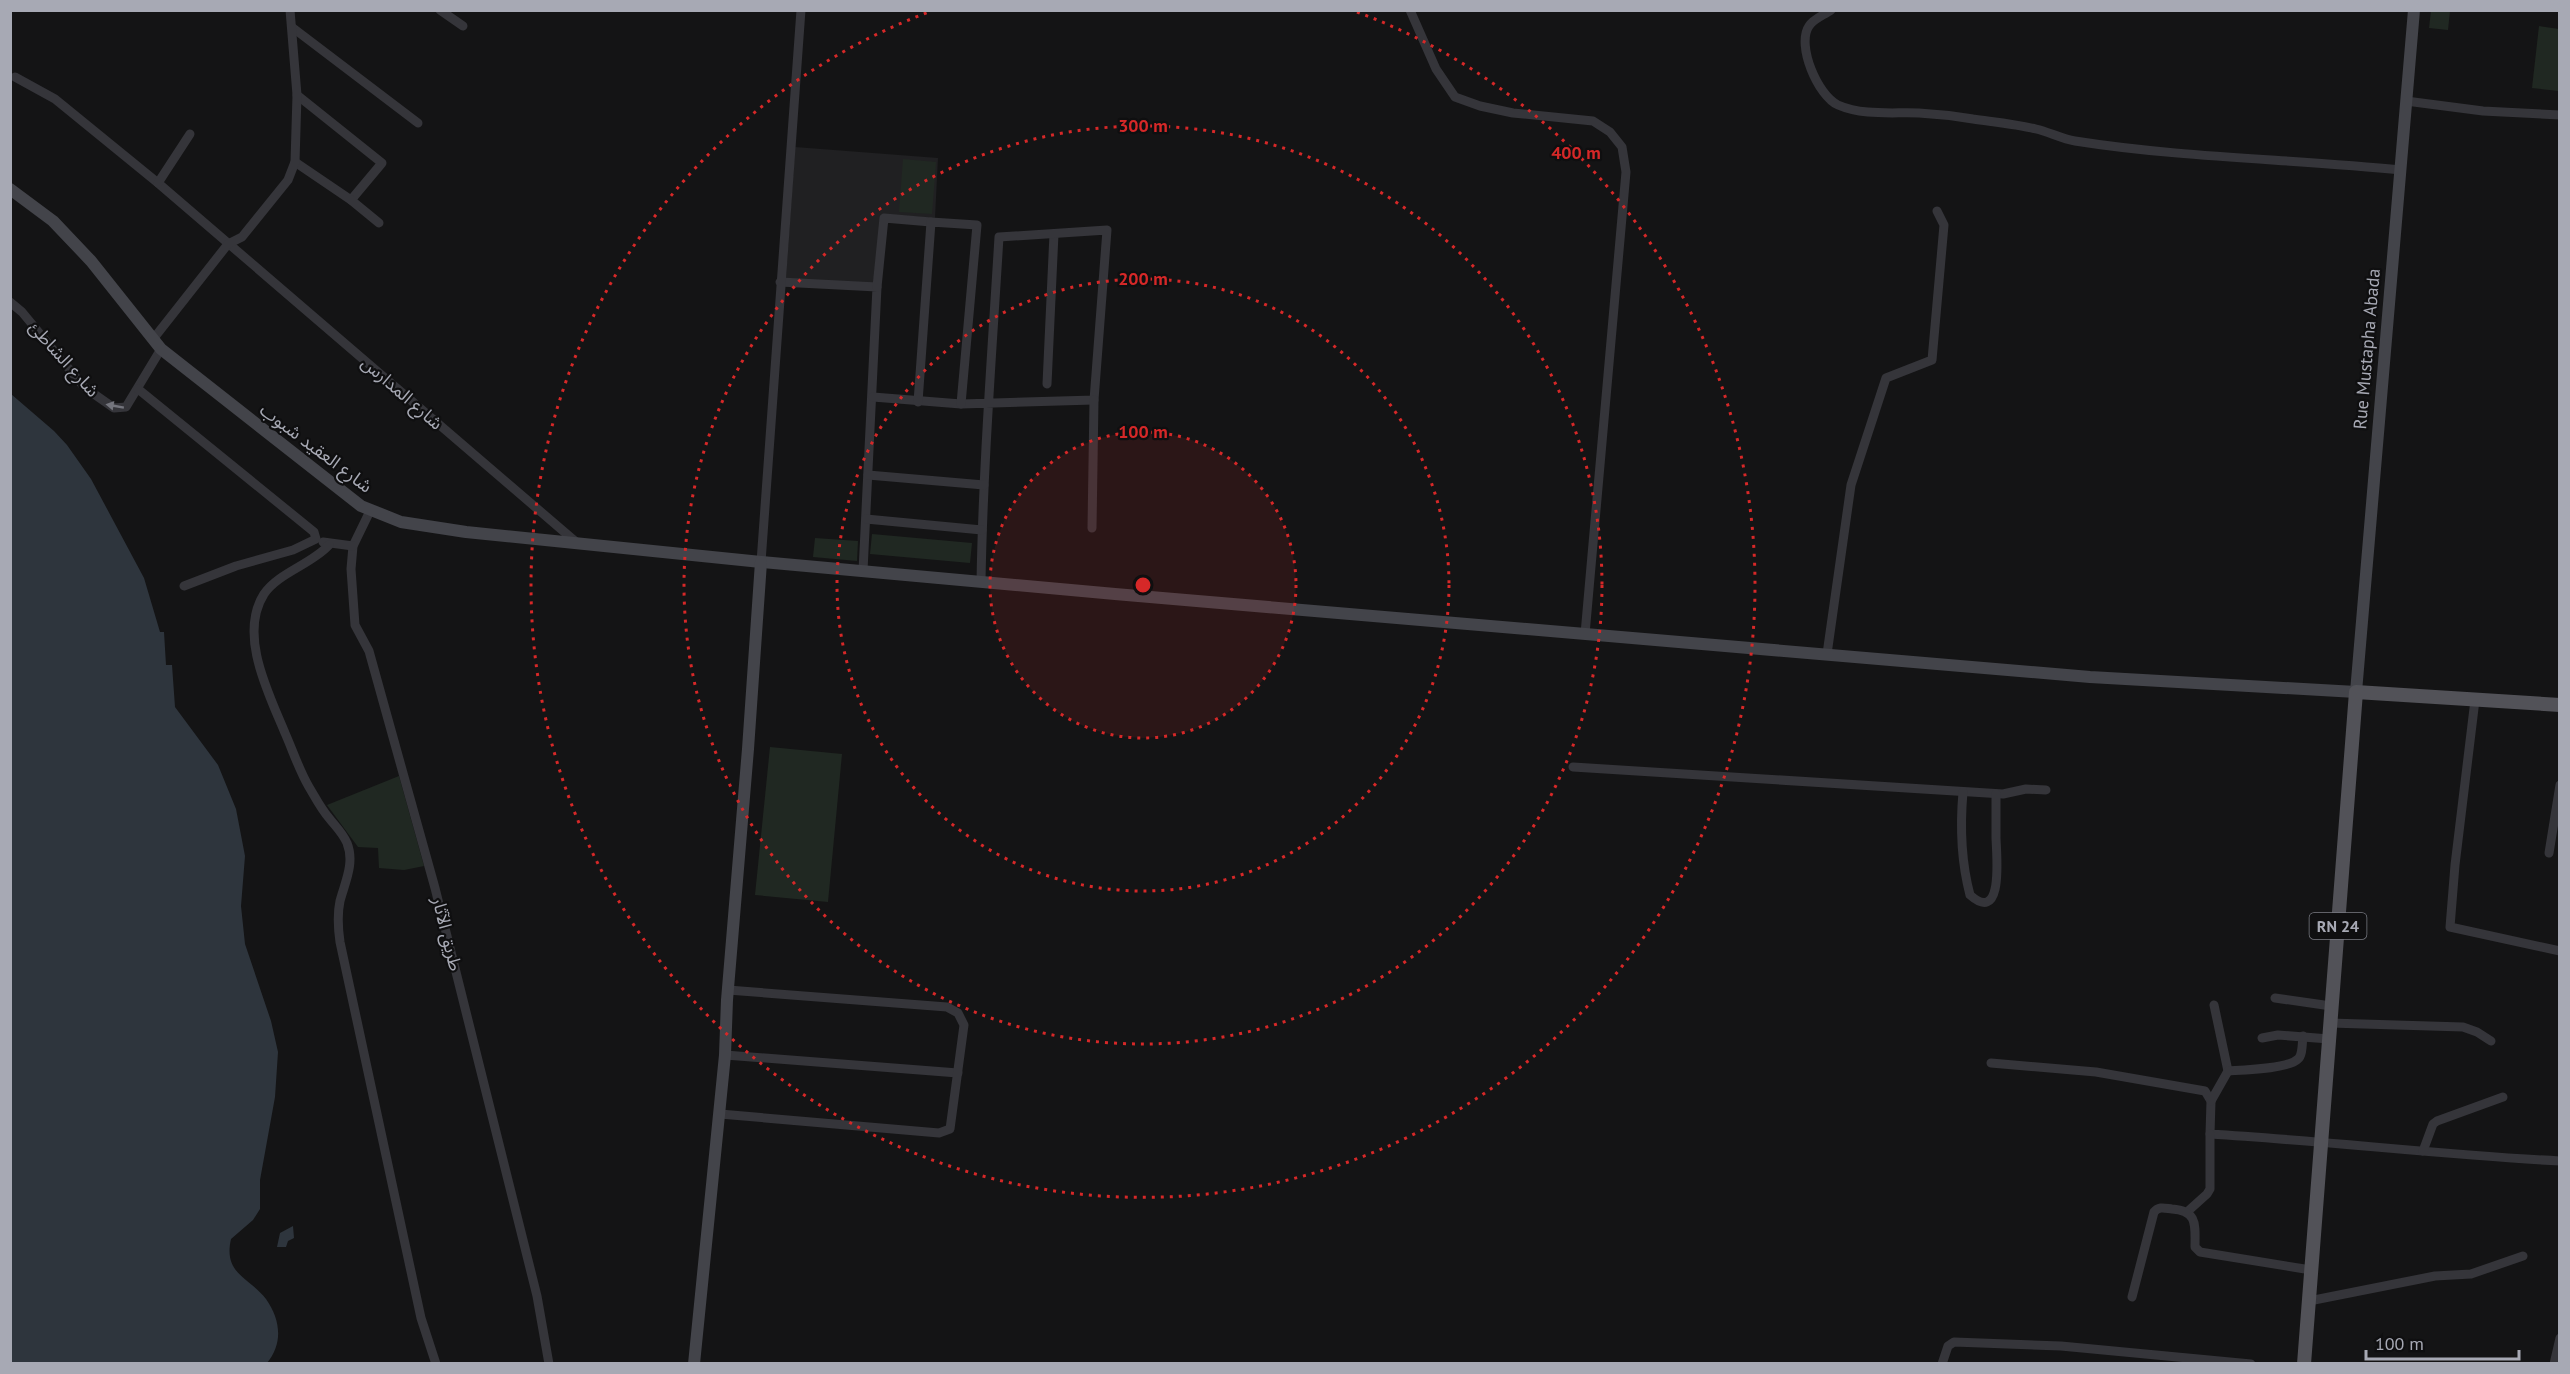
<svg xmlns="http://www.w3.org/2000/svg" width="2570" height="1374" viewBox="0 0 2570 1374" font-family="'PT Sans','Noto Sans Arabic',sans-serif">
	<rect width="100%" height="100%" fill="#141415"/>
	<polygon fill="#202022" points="795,147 938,158 935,218 881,214 873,287 786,278"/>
	<g fill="#202822">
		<polygon points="2431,11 2450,11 2448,30 2429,28"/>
		<polygon points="2539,26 2559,29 2559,91 2532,88"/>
		<polygon points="903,159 936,162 932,214 899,212"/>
		<polygon points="872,534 972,543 970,563 870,554"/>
		<polygon points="815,538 858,541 857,561 813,557"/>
		<polygon points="770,747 842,754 828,902 755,895"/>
		<polygon points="399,776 424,866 404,870 379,868 378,848 358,847 327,805"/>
	</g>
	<g fill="#2e353d">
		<path d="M 11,394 L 54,431 L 67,445 L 91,479 L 144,578 L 160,632 L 164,632 L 166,665 L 172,665 L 175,707 L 218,765 L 236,809 L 245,856 L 241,906 L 245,944 L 271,1021 L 278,1052 L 275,1097 L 260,1180 L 260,1209 L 253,1220 L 231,1239 C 223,1274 249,1277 266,1299 C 281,1320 283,1344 267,1363 L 11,1363 Z"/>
		<polygon points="293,1226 294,1238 288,1241 286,1247 277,1247 280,1233"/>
	</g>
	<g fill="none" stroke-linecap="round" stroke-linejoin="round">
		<g stroke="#35353a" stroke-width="9">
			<polyline points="440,10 463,26"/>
			<polyline points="1410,10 1436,69 1455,97 1480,106 1513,113 1593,121 1610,132 1622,147 1626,172 1585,634"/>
			<path d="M 1831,10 C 1824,15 1813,19 1809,26 C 1796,45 1818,96 1838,105 C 1863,116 1893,112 1919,113 C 1937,114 1955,116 1973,119 C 1994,122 2016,124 2036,129 C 2049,132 2062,139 2075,141 C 2183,158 2293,159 2401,170"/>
			<polyline points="293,28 418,123"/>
			<polyline points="15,77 55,99 158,183 576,542"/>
			<polyline points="297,95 382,163 351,200"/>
			<polyline points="2406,101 2483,111 2560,115"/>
			<polyline points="295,162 351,200 379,223"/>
			<polyline points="158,183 190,134"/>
			<polyline points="780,282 877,287 863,571"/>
			<polyline points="877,287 884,218 931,222"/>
			<polyline points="10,302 22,312 84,387 114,408 126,407 161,349"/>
			<polyline points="154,338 228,244 242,237 288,180 295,162 297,95 290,10"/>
			<polyline points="1047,384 1054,234"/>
			<polyline points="138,389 314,532 316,539 293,550 236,566 184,586"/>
			<path d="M 873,397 L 961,404 L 1094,400 L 1107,230 L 999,237 C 992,352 983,467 981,582"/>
			<polyline points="918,402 931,222 977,225 961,404"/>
			<polyline points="868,475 984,485"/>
			<polyline points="370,511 353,546 351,569 355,625 369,651 435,888 537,1296 549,1364"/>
			<polyline points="866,519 982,530"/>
			<polyline points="1092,528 1094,400"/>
			<polyline points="323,542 353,546"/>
			<path d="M 329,545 C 312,564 278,573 264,594 C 238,635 269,694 285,733 C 293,751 299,770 309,787 C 315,797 321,809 329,818 C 336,827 342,832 347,843 C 355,863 345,882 340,901 C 337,915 338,928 340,942 L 421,1318 L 436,1364"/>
			<polyline points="761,562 801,10"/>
			<polyline points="1827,654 1851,485 1886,378 1932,360 1944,225 1937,211"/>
			<polyline points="2475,700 2455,865 2450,927 2560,951"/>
			<polyline points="1573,767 2003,794 2026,789 2046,790"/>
			<path d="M 1963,792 C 1960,826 1961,861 1970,895 C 2005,926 1996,851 1996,837 C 1996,823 1996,808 1996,794"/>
			<polyline points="2549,853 2560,785"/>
			<polyline points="2275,998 2331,1006"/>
			<path d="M 2214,1005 L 2228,1071 C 2243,1070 2288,1069 2298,1059 C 2303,1055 2302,1042 2303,1036"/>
			<polyline points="2330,1023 2463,1027 2477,1032 2491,1041"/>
			<polyline points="2262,1038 2278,1035 2329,1039"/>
			<polyline points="725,1055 958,1073"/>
			<path d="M 1991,1063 L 2096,1072 L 2205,1091 L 2211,1101 L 2210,1134 C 2327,1141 2443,1155 2560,1161"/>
			<polyline points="2211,1101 2228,1071"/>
			<polyline points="720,1114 939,1133 950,1129 964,1025 958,1013 947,1007 728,990"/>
			<polyline points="2423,1151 2433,1124 2437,1121 2503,1097"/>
			<polyline points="2187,1212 2207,1194 2210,1189 2210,1134"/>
			<path d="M 2132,1297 L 2154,1212 C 2159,1206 2164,1208 2172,1209 C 2198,1211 2195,1225 2195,1247 L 2200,1252 L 2311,1270"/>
			<polyline points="2309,1301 2435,1276 2471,1274 2523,1256"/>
			<polyline points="1942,1364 1948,1346 1954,1342 2061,1346 2251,1364"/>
			<polyline points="2554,1364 2560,1338"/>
		</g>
		<g stroke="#43444a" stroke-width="12">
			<polyline points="10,189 53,221 91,261 161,349 361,506 401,522 466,532 761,562 1115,594 2090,677 2356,692 2414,10"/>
			<polyline points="694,1364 725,1055 727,1000 748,749 761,562"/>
		</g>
		<polyline stroke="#525258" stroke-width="14" points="2304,1364 2356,692 2560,705"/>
	</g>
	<defs><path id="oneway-solid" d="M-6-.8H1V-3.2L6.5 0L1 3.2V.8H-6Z" transform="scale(1.5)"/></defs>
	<use fill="#74757d" href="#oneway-solid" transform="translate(115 406) rotate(-170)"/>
	<circle cx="1143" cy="585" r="153" fill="#d62828" fill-opacity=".12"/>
	<g fill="none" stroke="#d62828" stroke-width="3" stroke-dasharray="3 6">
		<circle cx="1143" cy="585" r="153"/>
		<circle cx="1143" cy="585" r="306"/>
		<circle cx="1143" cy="585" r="459"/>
		<path d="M1357 12A612 612 0 1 1 929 12"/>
	</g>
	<g text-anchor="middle" stroke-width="4.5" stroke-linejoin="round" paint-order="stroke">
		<rect fill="#0f0f10" stroke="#797b83" stroke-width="1.5" x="2309.5" y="913" width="57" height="26" rx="4.5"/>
		<g font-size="16" font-weight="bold" fill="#a7a9b4">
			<text x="2338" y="932">RN 24</text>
		</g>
		<g font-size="18" fill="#a7a9b4" stroke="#0f0f10">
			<text transform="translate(2367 349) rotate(-85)" y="6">Rue Mustapha Abada</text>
			<text transform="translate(64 359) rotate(48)" y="6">شارع الشاطئ</text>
			<text transform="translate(402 393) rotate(41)" y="6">شارع المدارس</text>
			<text transform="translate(316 448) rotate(37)" y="6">شارع العقيد شبوب</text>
			<text transform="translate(447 934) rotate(76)" y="6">طريق الآثار</text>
		</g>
	</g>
	<circle cx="1143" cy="585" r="9" fill="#d62828" stroke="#0f0f10" stroke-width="3"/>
	<g font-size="18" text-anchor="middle" font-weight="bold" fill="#d62828" stroke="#0f0f10" stroke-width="4.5" stroke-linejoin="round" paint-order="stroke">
		<text x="1143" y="132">300 m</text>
		<text x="1576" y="159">400 m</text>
		<text x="1143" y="285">200 m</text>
		<text x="1143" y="438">100 m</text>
	</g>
	<rect width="2570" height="1374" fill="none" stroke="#a7a9b4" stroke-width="24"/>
	<path d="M2366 1350v9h153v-9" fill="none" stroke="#a7a9b4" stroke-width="3"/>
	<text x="2375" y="1350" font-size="18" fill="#a7a9b4" stroke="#0f0f10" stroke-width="4.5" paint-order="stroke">100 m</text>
</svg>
